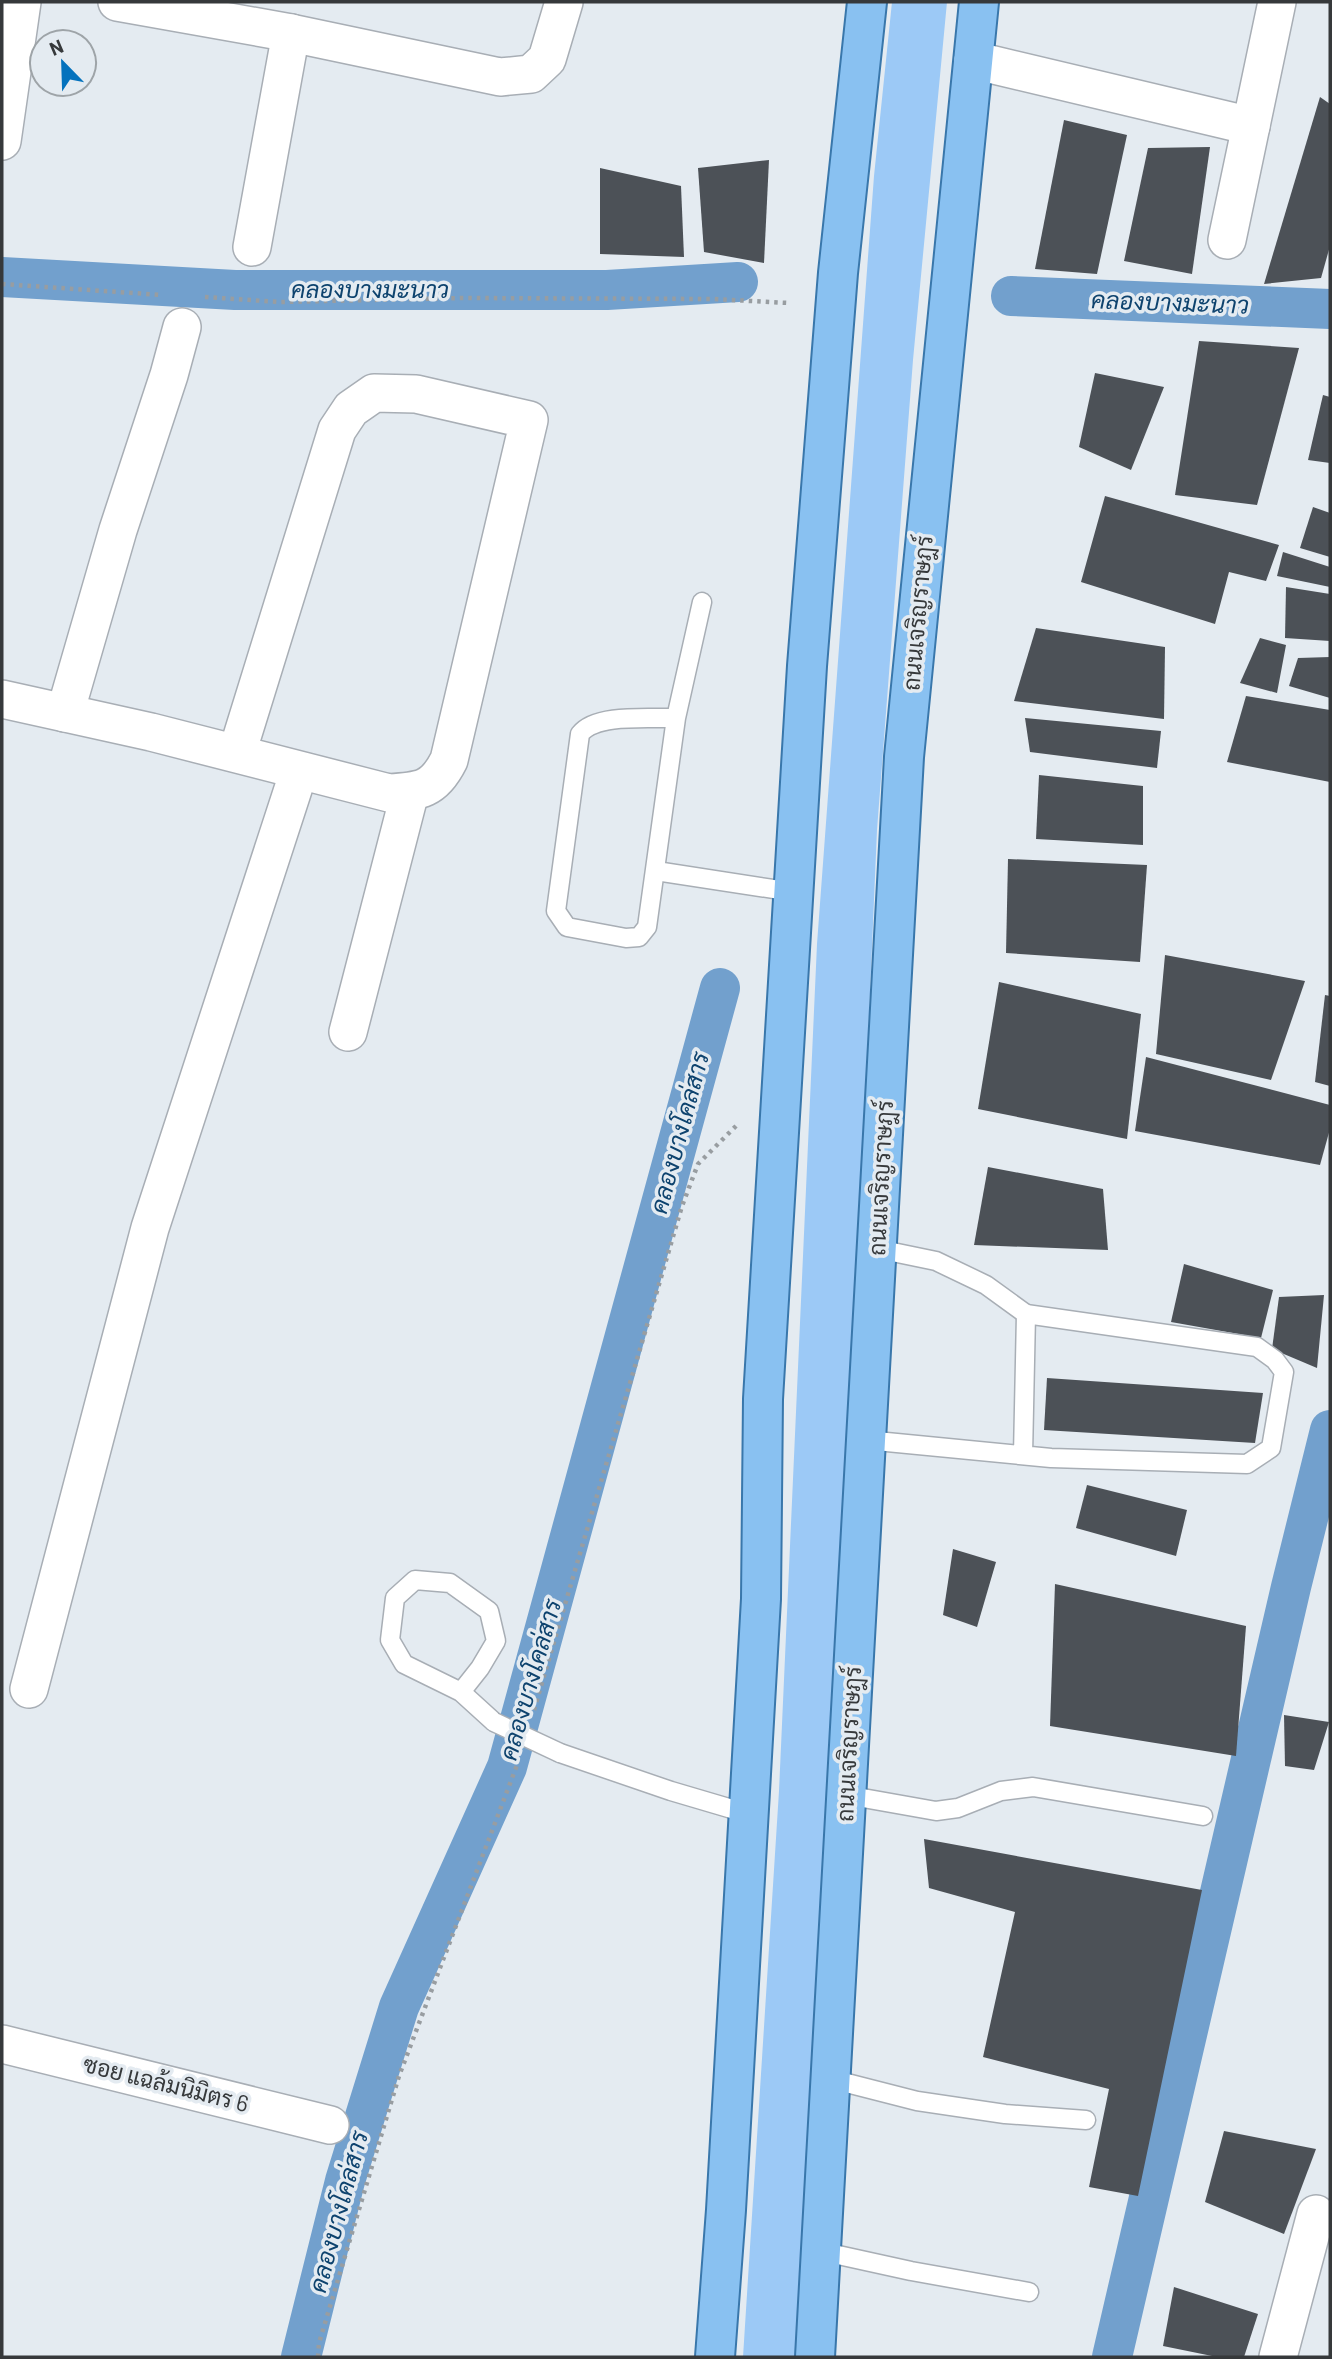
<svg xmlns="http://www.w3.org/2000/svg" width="1332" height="2359" viewBox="0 0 1332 2359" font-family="Barlow,Sarabun,sans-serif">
	<rect width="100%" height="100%" fill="#e4ebf1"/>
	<polygon fill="#9cc9f6" points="892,2 947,2 913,360 877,830 856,1320 796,2357 743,2357 779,1791 817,944 874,176"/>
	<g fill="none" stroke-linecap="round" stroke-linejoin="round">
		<g stroke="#72a0cd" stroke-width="40">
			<polyline points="2,277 235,290 607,290 738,282"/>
			<polyline points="1011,296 1330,309"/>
			<polyline points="301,2357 345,2181 399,2007 507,1767 720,988"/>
			<polyline points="1112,2357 1291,1587 1330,1430"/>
		</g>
	</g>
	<g fill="#4c5157">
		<polygon points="1320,97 1330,104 1330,246 1321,278 1264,284"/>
		<polygon points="1064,120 1127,135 1097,274 1035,269"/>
		<polygon points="1210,147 1192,274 1124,261 1148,148"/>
		<polygon points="769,160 764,263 704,252 698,168"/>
		<polygon points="600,168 681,186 684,257 600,254"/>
		<polygon points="1199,341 1299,348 1257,505 1175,495"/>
		<polygon points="1095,373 1164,387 1131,470 1079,447"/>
		<polygon points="1323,395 1330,397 1330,463 1308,460"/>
		<polygon points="1105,496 1279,545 1266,581 1229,572 1215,624 1081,582"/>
		<polygon points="1313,507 1330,513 1330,557 1300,548"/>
		<polygon points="1283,552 1330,567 1330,587 1277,576"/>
		<polygon points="1286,587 1330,594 1330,641 1285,638"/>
		<polygon points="1036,628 1165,647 1164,719 1014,701"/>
		<polygon points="1260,638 1286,645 1277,693 1240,683"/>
		<polygon points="1330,657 1330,698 1289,686 1298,658"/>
		<polygon points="1246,696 1330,710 1330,782 1227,762"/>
		<polygon points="1025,718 1161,731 1157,768 1030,752"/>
		<polygon points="1039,775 1143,786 1143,845 1036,839"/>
		<polygon points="1008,859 1147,865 1140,962 1006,953"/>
		<polygon points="1165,955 1305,981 1271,1080 1156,1054"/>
		<polygon points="999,982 1141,1014 1127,1139 978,1109"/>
		<polygon points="1325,995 1330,996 1330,1086 1315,1082"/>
		<polygon points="1146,1057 1330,1105 1330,1129 1320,1165 1135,1131"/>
		<polygon points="988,1167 1103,1189 1108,1250 974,1245"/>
		<polygon points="1184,1264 1273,1290 1261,1338 1171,1322"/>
		<polygon points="1324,1295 1317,1368 1272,1349 1279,1297"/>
		<polygon points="1047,1378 1263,1393 1255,1443 1044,1430"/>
		<polygon points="1087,1485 1187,1510 1176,1556 1076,1528"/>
		<polygon points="953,1549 996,1562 977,1627 943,1615"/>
		<polygon points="1055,1584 1246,1626 1236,1756 1050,1726"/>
		<polygon points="1284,1715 1329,1722 1314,1770 1285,1766"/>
		<polygon points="924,1839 1202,1890 1138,2196 1089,2187 1109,2089 983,2057 1015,1912 929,1888"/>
		<polygon points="1224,2131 1316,2149 1284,2234 1205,2202"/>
		<polygon points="1174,2287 1258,2314 1244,2357 1217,2357 1163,2346"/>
	</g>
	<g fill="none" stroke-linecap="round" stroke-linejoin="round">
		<defs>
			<g id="service">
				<path d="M 676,718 C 650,719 596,713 580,734 L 556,911 L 567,927 L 626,938 L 639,937 L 647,927 L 676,718 L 702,602"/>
				<polyline points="656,871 793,892"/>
				<polyline points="878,1249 936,1261 986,1285 1026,1314"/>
				<polyline points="866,1440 1051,1458 1247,1464 1271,1448 1284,1372 1275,1360 1257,1347 1026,1314 1023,1455"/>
				<polyline points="461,1692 480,1668 496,1641 489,1611 450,1583 415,1580 395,1598 390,1640 404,1664 461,1692 494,1722"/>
				<polyline points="560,1753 671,1791 749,1814"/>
				<polyline points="846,1795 936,1811 958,1808 1001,1791 1033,1787 1203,1816"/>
				<polyline points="831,2079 917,2101 1005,2114 1086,2120"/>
				<polyline points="820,2251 911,2271 1029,2292"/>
			</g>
			<g id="minor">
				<polyline points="117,2 291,33 500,77 531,74 547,59 564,2"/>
				<polyline points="973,60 1251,126"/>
				<polyline points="2,141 22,2"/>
				<polyline points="1227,240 1277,2"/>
				<polyline points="252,247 291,33"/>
				<path d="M 2,699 L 151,732 L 389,793 C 421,791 434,790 449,760 L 529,420 L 416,394 L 374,393 L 351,409 L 337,430 L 237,753"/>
				<polyline points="65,713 118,530 169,375 182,327"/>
				<polyline points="348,1032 410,792"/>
				<polyline points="29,1689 150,1228 299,771"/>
				<polyline points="2,2044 330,2125"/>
				<polyline points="1278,2357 1316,2214"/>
			</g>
			<g id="primary">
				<polyline points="715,2357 726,2210 761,1599 763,1399 807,666 838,273 867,2"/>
				<polyline points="815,2357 904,757 979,2"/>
			</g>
		</defs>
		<use href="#service" stroke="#a8aeb5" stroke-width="21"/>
		<use href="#minor" stroke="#a8aeb5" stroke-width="40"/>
		<use href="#primary" stroke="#3977ab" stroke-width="42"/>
		<g stroke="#989da1" stroke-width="4.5" stroke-dasharray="3.5 5" stroke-linecap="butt">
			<polyline points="2,284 162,295"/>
			<polyline points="205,297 280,302 463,298 713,299 789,303"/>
			<polyline points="534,1710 682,1206 698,1164 737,1125"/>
			<polyline points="318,2357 319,2343 399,2076 517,1765"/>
		</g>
		<use href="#service" stroke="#fff" stroke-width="18"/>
		<use href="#minor" stroke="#fff" stroke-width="37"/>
		<use href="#primary" stroke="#89c1f1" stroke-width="38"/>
		<defs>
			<polyline id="service-bridge" points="494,1722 560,1753"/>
		</defs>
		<use href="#service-bridge" stroke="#a8aeb5" stroke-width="21" stroke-linecap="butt"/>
		<use href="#service-bridge" stroke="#fff" stroke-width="18"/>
	</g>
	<g text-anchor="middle" stroke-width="7" stroke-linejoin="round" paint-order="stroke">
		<g font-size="23" fill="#36393b" stroke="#e4ebf1">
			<text transform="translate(918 613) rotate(-85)" y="8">ถนนเจริญราษฎร์</text>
			<text transform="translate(881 1178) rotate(-87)" y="8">ถนนเจริญราษฎร์</text>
			<text transform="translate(849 1744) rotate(-87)" y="8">ถนนเจริญราษฎร์</text>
			<text transform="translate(166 2084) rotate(14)" y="8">ซอย แฉล้มนิมิตร 6</text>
		</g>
		<g font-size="24" font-style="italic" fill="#0e436e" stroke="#e4ebf1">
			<text x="370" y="298">คลองบางมะนาว</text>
			<text transform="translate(1170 303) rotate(2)" y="8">คลองบางมะนาว</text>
			<text transform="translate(680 1133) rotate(-75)" y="8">คลองบางโคล่สาร</text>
			<text transform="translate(531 1680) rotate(-74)" y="8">คลองบางโคล่สาร</text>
			<text transform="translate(339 2212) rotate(-75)" y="8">คลองบางโคล่สาร</text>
		</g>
	</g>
	<rect width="1332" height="2359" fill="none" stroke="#36393b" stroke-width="7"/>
	<g transform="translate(63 63) rotate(337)"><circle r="33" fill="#e4ebf1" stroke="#9ea4a8" stroke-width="2"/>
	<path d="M0-5L12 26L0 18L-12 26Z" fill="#0472bd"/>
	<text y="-10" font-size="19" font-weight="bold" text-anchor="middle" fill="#36393b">N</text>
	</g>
</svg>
